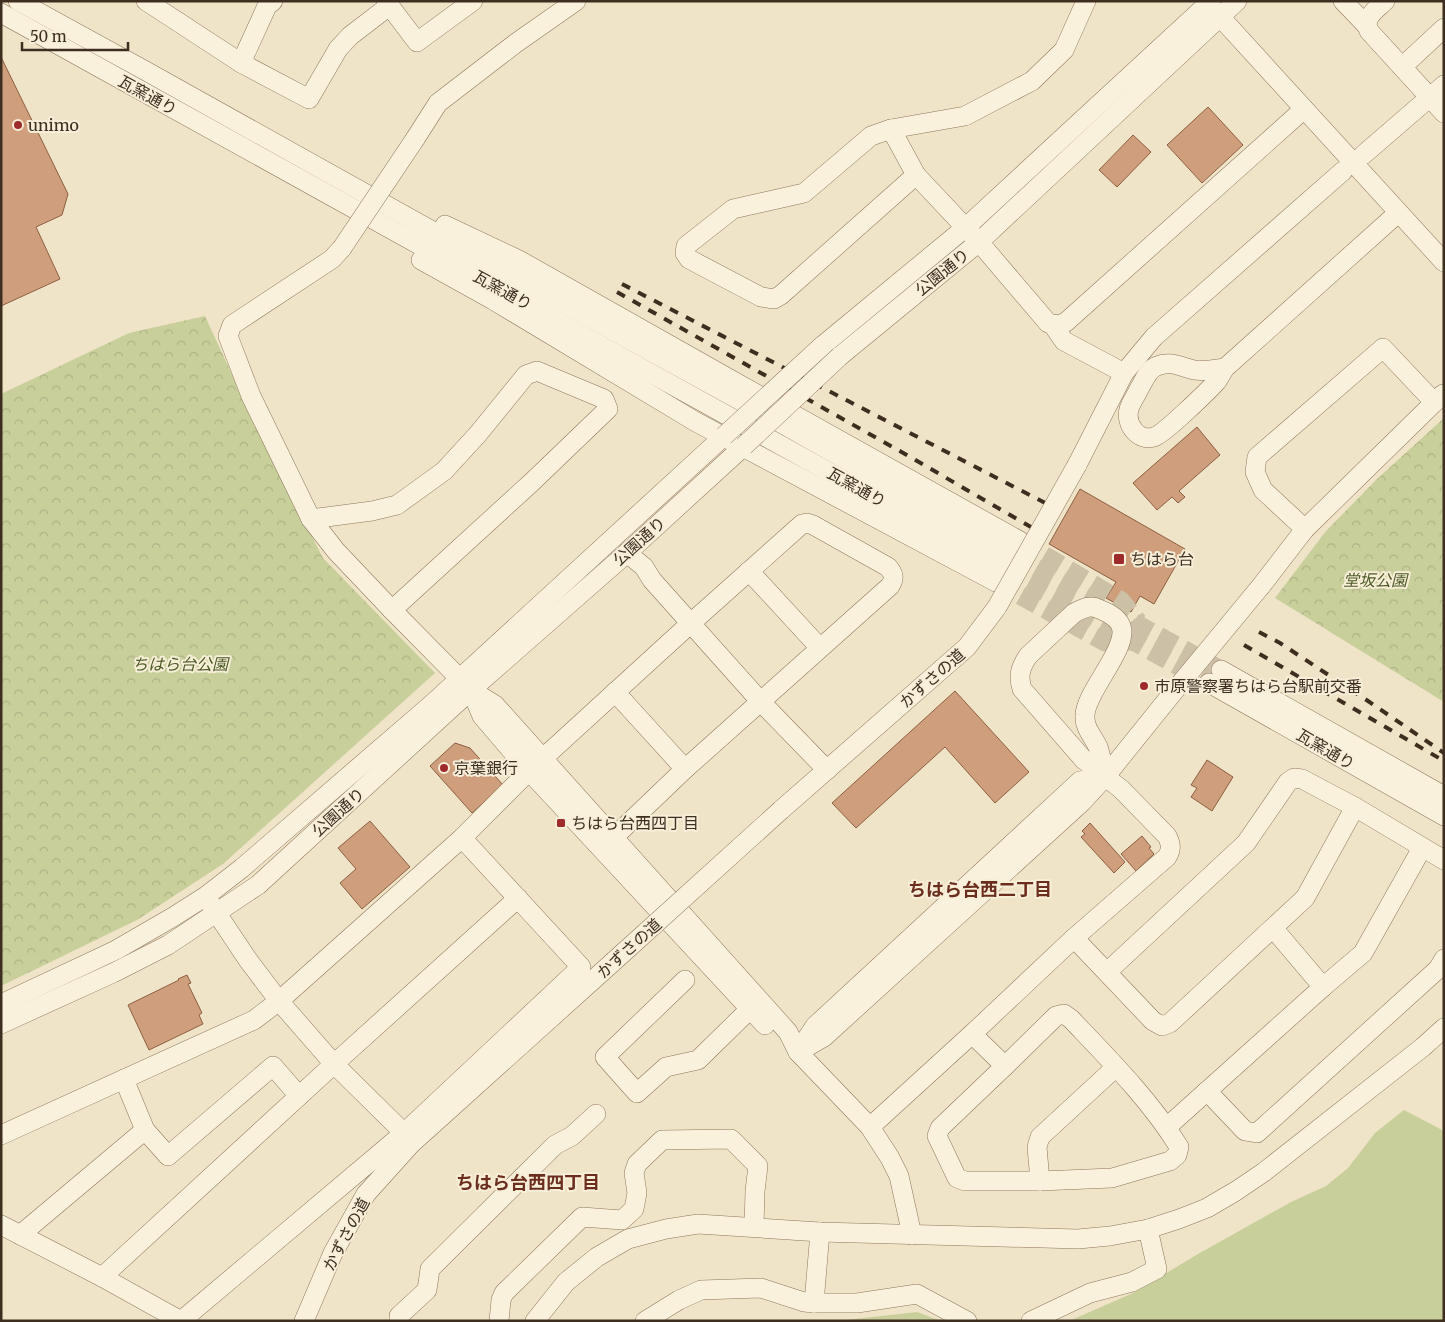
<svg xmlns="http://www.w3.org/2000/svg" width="1445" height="1322" viewBox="0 0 1445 1322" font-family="Merriweather,'Noto Sans JP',serif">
	<defs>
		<pattern id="park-crowns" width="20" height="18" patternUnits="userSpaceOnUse" patternTransform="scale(1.25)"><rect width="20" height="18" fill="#c9cf9b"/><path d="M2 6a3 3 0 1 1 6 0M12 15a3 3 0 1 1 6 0" fill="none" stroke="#aeb285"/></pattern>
	</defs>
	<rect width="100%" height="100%" fill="#f0e4c8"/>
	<g fill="url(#park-crowns)">
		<polygon points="205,316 261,437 323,558 435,673 223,864 137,920 1,986 1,394 129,333"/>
		<polygon points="1444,418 1444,702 1275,598 1326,531 1377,479"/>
	</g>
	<g fill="#c9cf9b">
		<polygon points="1404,1110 1444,1131 1444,1321 1069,1321 1133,1293 1198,1254 1291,1202 1326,1186 1348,1168 1375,1133"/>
		<polygon points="917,1312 941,1321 844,1321 854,1319"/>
	</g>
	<g fill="#cf9f7d" stroke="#8d5f41">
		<polygon points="1,57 68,194 62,215 36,227 60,279 1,306"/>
		<polygon points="1208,107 1243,145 1202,183 1167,145"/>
		<polygon points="1133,135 1151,152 1117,187 1099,170"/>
		<polygon points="1197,427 1220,455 1179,491 1185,497 1178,503 1172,497 1157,510 1133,483"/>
		<polygon points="1080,489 1185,549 1154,604 1140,596 1131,612 1106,598 1116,582 1049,544"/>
		<polygon points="955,691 1029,772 995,803 945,747 856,828 832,803"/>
		<polygon points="455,743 470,748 503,785 472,813 430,766"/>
		<polygon points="1207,760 1233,777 1212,811 1191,797 1197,788 1191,785"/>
		<polygon points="370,821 410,867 362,909 340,883 356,869 338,848"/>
		<polygon points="1090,823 1125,862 1114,873 1081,837 1085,834 1082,831"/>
		<polygon points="1142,836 1151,847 1149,848 1154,854 1136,871 1121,854"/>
		<polygon points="187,975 191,983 188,984 202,1013 199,1015 203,1024 149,1050 128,1005 179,980 178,979"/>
	</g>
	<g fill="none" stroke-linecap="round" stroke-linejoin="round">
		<g stroke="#ccc0a6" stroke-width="19" stroke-dasharray="19 9" stroke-linecap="butt">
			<polyline points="1020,541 1121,601 1138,622"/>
			<polyline points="1012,554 1142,627 1221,670"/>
			<polyline points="1004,569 1209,683"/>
			<polyline points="996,582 1105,642 1132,641"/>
		</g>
		<defs>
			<g id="minor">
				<polyline points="18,1 144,70 513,276 770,417 1012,554"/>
				<polyline points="146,1 241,63 309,99 338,49 350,36 389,6"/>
				<polyline points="386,1 417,42 473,1"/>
				<polyline points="1343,1 1367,26"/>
				<path d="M 1385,1 C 1377,9 1362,18 1369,31 L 1444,113"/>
				<polyline points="1212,8 1444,262"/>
				<polyline points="1,13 1004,569"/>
				<polyline points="241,63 267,6 273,1"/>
				<polyline points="1402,67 1444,28"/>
				<polyline points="891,129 916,175 979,242 1048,323 1059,325 1066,322 1304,109"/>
				<polyline points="415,139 438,103 516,43 576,1"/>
				<polyline points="1363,155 1444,85"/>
				<polyline points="916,175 781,295 774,299 761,297 689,259 685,253 686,246 733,209 804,193 871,136 891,129 965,116 1032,81 1064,50 1086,1"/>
				<polyline points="445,225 519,260 728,378 1020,541"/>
				<polyline points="342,248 332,259 232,325 228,336 251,396 311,519 336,551 392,610 471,690 495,705 788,1032 798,1052 870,1127 890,1158 899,1176 912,1235"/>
				<polyline points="421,260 493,300 696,422 996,582"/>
				<polyline points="1053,325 1064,341 1124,373"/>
				<polyline points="822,346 965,228 1211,1"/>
				<polyline points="840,356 979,242 1237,1"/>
				<path d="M 1225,368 C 1215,369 1204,372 1194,370 C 1181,367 1171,360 1157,366 C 1148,369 1144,381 1139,389 C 1136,396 1131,402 1129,409 C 1125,424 1138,442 1154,437 C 1164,434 1209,390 1217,381 C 1220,377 1222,372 1225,368 L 1398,213"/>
				<polyline points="1077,465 1124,373 1154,337 1343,171"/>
				<polyline points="311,519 372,511 397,505 444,471 478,434 526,375 537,371 604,399 608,409 532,482 392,610"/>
				<polyline points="1305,529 1263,490 1255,472 1257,457 1383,348 1434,402"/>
				<polyline points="627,553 644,567 652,580 761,702 827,770"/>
				<polyline points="749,571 820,648"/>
				<polyline points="1261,586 1305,529 1443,394"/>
				<polyline points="1221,670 1444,796"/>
				<polyline points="1209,683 1444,816"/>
				<polyline points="471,690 482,716 529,771 765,1025"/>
				<polyline points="615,692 685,769"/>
				<polyline points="781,810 967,647 997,607"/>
				<polyline points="210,903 248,960 279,1001 334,1064 404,1133"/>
				<polyline points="1273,928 1323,987"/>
				<polyline points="1074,938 1153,1021 1162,1026 1170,1023 1305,898 1355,807"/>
				<polyline points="1107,972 1246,843 1288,782 1294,778 1302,779 1355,807 1444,860"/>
				<polyline points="685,980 605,1057 637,1093 666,1067 698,1060 750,1009"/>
				<polyline points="1,1004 116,950 173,917 206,896 242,868 432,704 724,436"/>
				<path d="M 1064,1014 L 1071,1019 C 1108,1058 1151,1101 1179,1147 L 1177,1155 L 1170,1161 L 1112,1178 L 1040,1181 L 965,1181 L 957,1178 L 937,1136 L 940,1128 L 1005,1066 L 1056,1016 Z"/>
				<polyline points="1,1024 113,973 168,945 258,885 471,690 627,553 744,446"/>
				<polyline points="972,1034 1005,1066"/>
				<polyline points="800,1049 815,1026 1080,781 1105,777"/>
				<polyline points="798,1052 824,1037 1082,802 1105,777 1175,690"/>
				<polyline points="124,1079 145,1130 168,1156 273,1066 299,1096"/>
				<polyline points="1207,1091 1245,1131 1257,1133 1438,969 1444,959"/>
				<path d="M 870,1127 L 972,1034 L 1074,938 L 1167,857 C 1172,849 1171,844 1167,836 L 1121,789 L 1084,760 L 1022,689 C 1018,676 1020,668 1028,656 L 1074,613 C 1082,609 1090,604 1099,609 C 1106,612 1116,616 1120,624 C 1132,645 1086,690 1085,715 C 1084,728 1093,736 1098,747 C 1101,756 1103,767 1105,777"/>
				<polyline points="1167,1127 1323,987 1363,953 1422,848"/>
				<path d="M 1,1135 L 254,1020 L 279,1001 L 462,838 L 529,771 L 691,623 L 802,524 L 807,523 L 813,525 L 888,567 C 894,574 895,578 890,586 L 685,769 L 614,837"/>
				<polyline points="1040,1181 1037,1147 1040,1137 1116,1067"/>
				<polyline points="1,1225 102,1277 181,1321 404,1133 581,967 462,838"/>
				<polyline points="20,1235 145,1130"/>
				<polyline points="102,1277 334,1064 518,898"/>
				<polyline points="814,1303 820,1232"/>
				<polyline points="304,1321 333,1253 366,1194 411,1144 613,962"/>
				<polyline points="399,1321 399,1316 427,1290 430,1269 555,1145 572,1136 596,1114"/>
				<polyline points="499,1321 501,1300 504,1293 582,1217 622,1220 634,1209 637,1193 634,1173 637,1164 662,1140 731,1139 758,1166 755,1191 754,1227"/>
				<polyline points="535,1321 566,1282 597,1257 628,1239 666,1229 698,1224 820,1232 1078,1239 1110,1236 1148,1229 1179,1219 1207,1208 1236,1191 1264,1172 1423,1047 1444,1028"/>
				<polyline points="645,1321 679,1300 701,1290 761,1288 804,1302 814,1303 857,1303 917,1294 967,1321"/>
				<polyline points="1031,1321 1090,1293 1132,1282 1157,1269 1148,1229"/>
			</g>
		</defs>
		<use href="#minor" stroke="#8d765c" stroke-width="20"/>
		<use href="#minor" stroke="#faf1dc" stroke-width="19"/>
		<g stroke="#3d2e20" stroke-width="4" stroke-dasharray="9 9" stroke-linecap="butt">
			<polyline points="622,284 1051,506"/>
			<polyline points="617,292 905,454 1036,530"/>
			<polyline points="1259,632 1280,643 1368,701 1444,753"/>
			<polyline points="1244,645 1444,761"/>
		</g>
		<defs>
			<g id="minor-bridge">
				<polyline points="342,248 415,139"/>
				<polyline points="724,436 822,346"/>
				<polyline points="744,446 840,356"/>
				<polyline points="997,607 1077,465"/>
				<polyline points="1175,690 1261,586"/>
				<polyline points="613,962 781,810"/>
			</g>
		</defs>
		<use href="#minor-bridge" stroke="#8d765c" stroke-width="20" stroke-linecap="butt"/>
		<use href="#minor-bridge" stroke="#faf1dc" stroke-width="19"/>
	</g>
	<g fill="#9e2a2b" stroke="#f7eed8" stroke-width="2">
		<circle cx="18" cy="125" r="5"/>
		<rect x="1113" y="553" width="12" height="12" rx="2.5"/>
		<circle cx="1144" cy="686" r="5"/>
		<circle cx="444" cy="768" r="5"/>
		<rect x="556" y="818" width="10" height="10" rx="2.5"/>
	</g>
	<g text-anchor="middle" stroke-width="4" stroke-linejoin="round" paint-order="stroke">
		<g font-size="16" fill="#3d2e20" stroke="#f7eed8">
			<text transform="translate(148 95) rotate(29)" y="6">瓦窯通り</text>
			<text transform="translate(942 272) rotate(-39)" y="6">公園通り</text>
			<text transform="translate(503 290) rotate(29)" y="6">瓦窯通り</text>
			<text transform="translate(857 487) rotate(29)" y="6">瓦窯通り</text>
			<text transform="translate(639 541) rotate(-42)" y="6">公園通り</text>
			<text transform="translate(932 678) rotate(-41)" y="6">かずさの道</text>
			<text transform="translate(1326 749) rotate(30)" y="6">瓦窯通り</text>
			<text transform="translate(338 812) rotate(-42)" y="6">公園通り</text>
			<text transform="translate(629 948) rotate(-42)" y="6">かずさの道</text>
			<text transform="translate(346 1234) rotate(-62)" y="6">かずさの道</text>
		</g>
		<g font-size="16" fill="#3d2e20" stroke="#f7eed8" text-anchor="start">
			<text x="28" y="131">unimo</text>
			<text x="1130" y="565">ちはら台</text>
			<text x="1154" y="692">市原警察署ちはら台駅前交番</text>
			<text x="454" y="774">京葉銀行</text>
			<text x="571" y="829">ちはら台西四丁目</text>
		</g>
		<g font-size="16" font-style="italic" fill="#4d5a26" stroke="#f7eed8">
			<text x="1375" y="586">堂坂公園</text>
			<text x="180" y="670">ちはら台公園</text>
		</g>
		<g font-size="18" font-weight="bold" fill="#6b2e1e" stroke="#f7eed8">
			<text x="980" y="896">ちはら台西二丁目</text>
			<text x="528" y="1189">ちはら台西四丁目</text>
		</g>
	</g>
	<rect width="1445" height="1322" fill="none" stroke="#3d2e20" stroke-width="5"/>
	<path d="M22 42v8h106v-8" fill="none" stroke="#3d2e20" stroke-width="2.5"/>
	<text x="30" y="42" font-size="15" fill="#3d2e20" stroke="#f7eed8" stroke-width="4" paint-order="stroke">50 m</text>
</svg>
